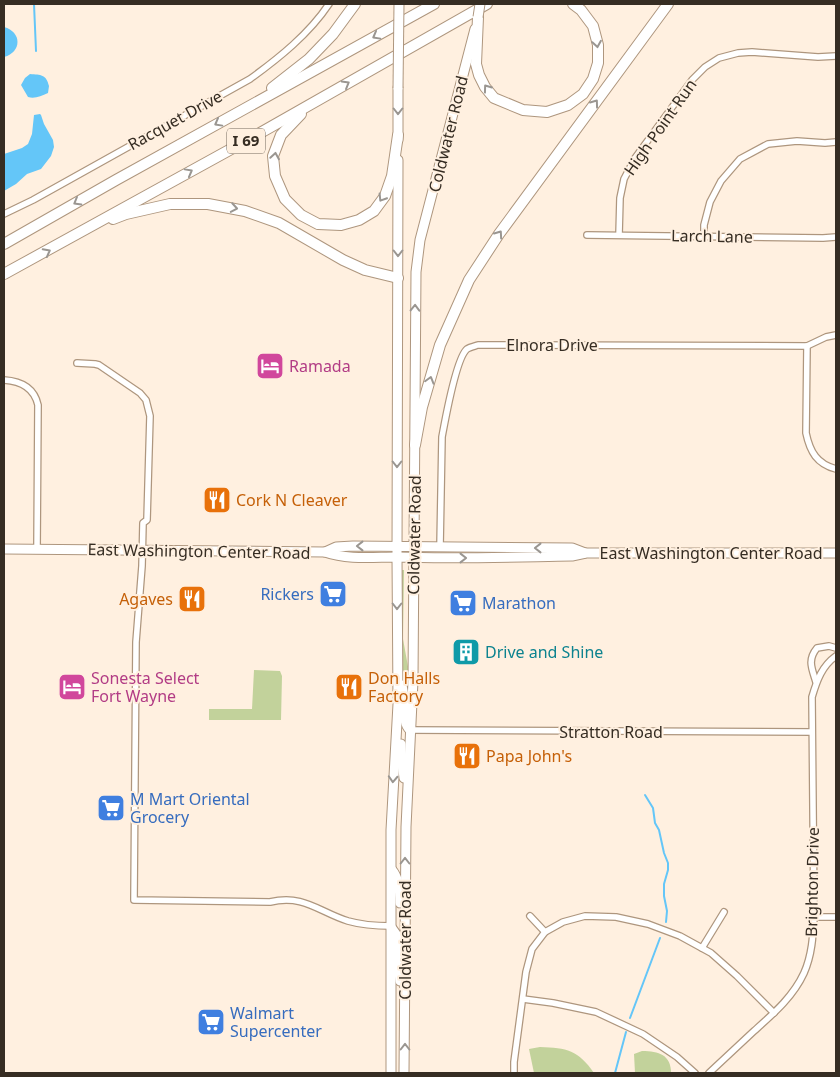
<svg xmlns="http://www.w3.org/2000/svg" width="840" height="1077" viewBox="0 0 840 1077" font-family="'Noto Sans',sans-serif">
	<rect width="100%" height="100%" fill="#fff0e0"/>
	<g fill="#c2d29b">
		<polygon points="401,570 404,570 403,639 409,672 407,698 406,698 402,673"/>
		<polygon points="254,670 280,671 282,676 281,720 209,720 209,709 252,709"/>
		<path d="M 540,1047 C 567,1048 578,1050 594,1073 L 534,1073 L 529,1049 Z"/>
		<path d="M 642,1051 C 659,1051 671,1055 671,1073 L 635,1073 L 634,1054 Z"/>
	</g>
	<g fill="#64c6f8">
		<path d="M 4,27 C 22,32 22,52 4,57 Z"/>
		<path d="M 30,74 C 41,75 46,74 49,86 L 48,93 C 41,96 35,99 28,97 L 21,85 L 25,78 Z"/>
		<polygon points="40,114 41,115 44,124 53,140 54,147 51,156 41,169 27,174 16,184 4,191 4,154 22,148 28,144 32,134 34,115"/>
	</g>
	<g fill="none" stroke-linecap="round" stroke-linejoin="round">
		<g stroke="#64c6f8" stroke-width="2">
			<polyline points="34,4 36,51"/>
			<polyline points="645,795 653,808 655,823 659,830 664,853 668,863 668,870 664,884 664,896 667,911 666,922"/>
			<polyline points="630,1018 660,938"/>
			<polyline points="615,1073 626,1032"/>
		</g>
		<defs>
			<g id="street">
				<path d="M 4,214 L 33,200 L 250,79 C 279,58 309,34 329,4"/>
				<polyline points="587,235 823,238 836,237"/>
				<polyline points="619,235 620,198 624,179 635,158 692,80 705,67 719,58 738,53 752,52 818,57 836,56"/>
				<polyline points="704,236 704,225 710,202 721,181 740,159 768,144 797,141 825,143 836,142"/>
				<path d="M 807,346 L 806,433 C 810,452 817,464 836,469"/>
				<path d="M 77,363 L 95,364 L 99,365 L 140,393 L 146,400 L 150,416 L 147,520 L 143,523 L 142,566 L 136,642 L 134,900 L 270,902 C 304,894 319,912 348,921 C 362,925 377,926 391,926"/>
				<path d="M 4,380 C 20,381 34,387 38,405 L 37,549"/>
				<path d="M 440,547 L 442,437 C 445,421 456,358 467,349 C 470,347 475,346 478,345 L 807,346 L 826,337 L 836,335"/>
				<path d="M 816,682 C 812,669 807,660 817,648 L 829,646 L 836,648"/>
				<polyline points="411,730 812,732"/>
				<polyline points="530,916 545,932"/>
				<polyline points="814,917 836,917"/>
				<polyline points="702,948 724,912"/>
				<polyline points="523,999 553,1003 596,1012 643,1034 677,1057 695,1073"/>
				<polyline points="514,1073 514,1062 526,972 532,949 545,932 563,922 585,916 616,917 648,924 680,936 711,953 737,976 774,1013"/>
				<path d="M 709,1073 C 724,1059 739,1045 754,1031 C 773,1014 793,997 804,973 C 812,955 813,936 814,917 L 812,697 C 817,680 822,666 836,656"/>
			</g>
			<g id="primary">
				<polyline points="398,140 398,88"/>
				<path d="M 4,549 L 325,552 C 348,560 373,557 397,557 C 455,559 514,557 572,556 L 586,553 L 836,553"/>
				<polyline points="325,552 336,547 353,546 572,548 585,553"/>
				<path d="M 402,685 C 403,691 404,696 405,702 C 406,712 402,722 410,730"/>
				<polyline points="401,744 401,753 404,778"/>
				<path d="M 392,870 C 399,878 400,894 400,903"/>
				<polyline points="391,927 396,934 398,939 399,971 400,981"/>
				<polyline points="391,1073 391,830 398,704 397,557 398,160"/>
				<polyline points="404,1073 406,827 413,681 416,272 420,240 475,29"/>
			</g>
			<g id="highway">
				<polyline points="478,17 476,64 479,75 485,87 494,98 523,110 547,112 568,105 583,94 593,79 598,63 598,45 593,26 581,10 573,4"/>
				<polyline points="272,88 309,59 333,34 355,4"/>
				<polyline points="301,114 281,135 273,156 275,176 285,199 301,215 318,224 341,225 359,220 374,211 385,196 392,176 398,135"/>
				<polyline points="113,219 126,214 170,204 208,204 245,211 279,223 343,260 365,270 398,278"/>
				<polyline points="4,244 116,180 434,4"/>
				<polyline points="4,274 253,137 487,4"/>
				<polyline points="415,445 422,407 440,345 469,280 499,234 668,4"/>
			</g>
		</defs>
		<use href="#street" stroke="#ae967e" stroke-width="8"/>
		<use href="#primary" stroke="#ae967e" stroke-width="11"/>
		<use href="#highway" stroke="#ae967e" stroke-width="12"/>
		<use href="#street" stroke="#fff" stroke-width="5.5"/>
		<use href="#primary" stroke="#fff" stroke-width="9"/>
		<use href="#highway" stroke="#fff" stroke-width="10"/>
		<defs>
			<g id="primary-bridge">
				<polyline points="478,17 480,4"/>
				<polyline points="398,88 399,4"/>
			</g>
		</defs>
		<use href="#primary-bridge" stroke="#ae967e" stroke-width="11" stroke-linecap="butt"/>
		<use href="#primary-bridge" stroke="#fff" stroke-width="9"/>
	</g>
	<defs><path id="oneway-chevron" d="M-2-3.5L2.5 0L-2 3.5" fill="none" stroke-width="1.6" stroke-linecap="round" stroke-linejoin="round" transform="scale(1.25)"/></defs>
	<g stroke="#9a9691">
		<use href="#oneway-chevron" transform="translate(376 36) rotate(151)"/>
		<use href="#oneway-chevron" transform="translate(597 44) rotate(81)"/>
		<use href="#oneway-chevron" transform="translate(346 84) rotate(-30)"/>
		<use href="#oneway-chevron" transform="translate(487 88) rotate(-126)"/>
		<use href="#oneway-chevron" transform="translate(595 103) rotate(-54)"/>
		<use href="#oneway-chevron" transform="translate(398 111) rotate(90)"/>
		<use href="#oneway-chevron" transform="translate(218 123) rotate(151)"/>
		<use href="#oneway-chevron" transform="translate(275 156) rotate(-81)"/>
		<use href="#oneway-chevron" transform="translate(189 172) rotate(-29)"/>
		<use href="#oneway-chevron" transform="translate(382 198) rotate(122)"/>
		<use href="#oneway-chevron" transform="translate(77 202) rotate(150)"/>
		<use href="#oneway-chevron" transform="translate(234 208) rotate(10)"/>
		<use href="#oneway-chevron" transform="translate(499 234) rotate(-55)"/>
		<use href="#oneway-chevron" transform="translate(47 252) rotate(-28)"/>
		<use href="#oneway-chevron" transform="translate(398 253) rotate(90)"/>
		<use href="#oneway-chevron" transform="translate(415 308) rotate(-89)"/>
		<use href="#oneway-chevron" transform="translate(430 380) rotate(-74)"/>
		<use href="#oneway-chevron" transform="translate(397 464) rotate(90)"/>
		<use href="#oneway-chevron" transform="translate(360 546) rotate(-180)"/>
		<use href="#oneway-chevron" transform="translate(538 548) rotate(-180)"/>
		<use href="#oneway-chevron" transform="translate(463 558)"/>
		<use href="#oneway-chevron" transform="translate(397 606) rotate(90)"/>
		<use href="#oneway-chevron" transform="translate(393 779) rotate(93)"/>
		<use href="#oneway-chevron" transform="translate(405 861) rotate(-90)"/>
		<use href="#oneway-chevron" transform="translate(405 1047) rotate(-90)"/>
	</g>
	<defs>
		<symbol id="hotel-square" viewBox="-11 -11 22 22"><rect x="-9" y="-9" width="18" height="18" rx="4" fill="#d1479c" stroke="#fff0e0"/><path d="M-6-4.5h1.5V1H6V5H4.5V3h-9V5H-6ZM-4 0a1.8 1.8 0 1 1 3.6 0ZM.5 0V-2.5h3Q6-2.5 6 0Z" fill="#fff"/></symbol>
		<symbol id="restaurant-square" viewBox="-11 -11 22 22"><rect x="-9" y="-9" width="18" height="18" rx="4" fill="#e8710a" stroke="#fff0e0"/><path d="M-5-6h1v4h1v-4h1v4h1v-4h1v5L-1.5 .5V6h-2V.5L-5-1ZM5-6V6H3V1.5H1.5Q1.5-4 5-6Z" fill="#fff"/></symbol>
		<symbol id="supermarket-square" viewBox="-11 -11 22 22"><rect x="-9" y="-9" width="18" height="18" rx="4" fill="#3f7fe0" stroke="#fff0e0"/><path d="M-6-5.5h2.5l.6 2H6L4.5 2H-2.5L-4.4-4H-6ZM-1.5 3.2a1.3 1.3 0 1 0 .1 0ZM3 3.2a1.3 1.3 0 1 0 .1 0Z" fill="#fff"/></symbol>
		<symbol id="building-square" viewBox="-11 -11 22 22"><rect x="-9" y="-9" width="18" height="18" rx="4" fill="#0f9aa8" stroke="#fff0e0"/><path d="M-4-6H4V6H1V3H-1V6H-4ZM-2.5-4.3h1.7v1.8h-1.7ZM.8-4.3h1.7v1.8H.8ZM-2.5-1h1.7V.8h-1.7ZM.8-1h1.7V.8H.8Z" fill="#fff"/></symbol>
	</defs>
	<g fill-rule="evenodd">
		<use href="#hotel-square" x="254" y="350" width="32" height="32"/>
		<use href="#restaurant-square" x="201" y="484" width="32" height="32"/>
		<use href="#supermarket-square" x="317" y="578" width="32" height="32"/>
		<use href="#restaurant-square" x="176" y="583" width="32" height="32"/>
		<use href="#supermarket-square" x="447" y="587" width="32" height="32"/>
		<use href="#building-square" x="450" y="636" width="32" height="32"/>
		<use href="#hotel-square" x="56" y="671" width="32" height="32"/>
		<use href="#restaurant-square" x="333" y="671" width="32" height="32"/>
		<use href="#restaurant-square" x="451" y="740" width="32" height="32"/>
		<use href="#supermarket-square" x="95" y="792" width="32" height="32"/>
		<use href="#supermarket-square" x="195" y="1006" width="32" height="32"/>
	</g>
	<g text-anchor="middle" stroke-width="4" stroke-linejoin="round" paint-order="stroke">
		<rect fill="#fff0e0" stroke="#72685c" stroke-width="1" x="227" y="128.5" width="38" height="25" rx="4"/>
		<g font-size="15" font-weight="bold" fill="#362d23">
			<text x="246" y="146">I 69</text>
		</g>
		<g font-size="16" fill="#362d23" stroke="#fff0e0">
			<text transform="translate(175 120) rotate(-29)" y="6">Racquet Drive</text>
			<text transform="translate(660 127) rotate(-55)" y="6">High Point Run</text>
			<text transform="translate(448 134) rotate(-76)" y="6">Coldwater Road</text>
			<text transform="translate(712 236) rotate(1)" y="6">Larch Lane</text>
			<text x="552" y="351">Elnora Drive</text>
			<text transform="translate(414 535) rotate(-89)" y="6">Coldwater Road</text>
			<text transform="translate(199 551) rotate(1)" y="6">East Washington Center Road</text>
			<text x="711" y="559">East Washington Center Road</text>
			<text x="611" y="738">Stratton Road</text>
			<text transform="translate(812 882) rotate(-89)" y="6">Brighton Drive</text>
			<text transform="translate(405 940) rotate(-90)" y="6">Coldwater Road</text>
		</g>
		<g font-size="16" fill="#b23c85" stroke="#fff0e0" text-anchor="start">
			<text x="289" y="372">Ramada</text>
			<text x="91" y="684">Sonesta Select<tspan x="91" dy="18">Fort Wayne</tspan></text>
		</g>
		<g font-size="16" fill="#c56008" stroke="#fff0e0" text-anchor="start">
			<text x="236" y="506">Cork N Cleaver</text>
			<text x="173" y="605" text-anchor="end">Agaves</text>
			<text x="368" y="684">Don Halls<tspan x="368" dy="18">Factory</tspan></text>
			<text x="486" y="762">Papa John's</text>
		</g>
		<g font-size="16" fill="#366cbe" stroke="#fff0e0" text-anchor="start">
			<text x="314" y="600" text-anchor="end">Rickers</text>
			<text x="482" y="609">Marathon</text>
			<text x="130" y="805">M Mart Oriental<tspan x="130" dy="18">Grocery</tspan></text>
			<text x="230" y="1019">Walmart<tspan x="230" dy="18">Supercenter</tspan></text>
		</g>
		<g font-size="16" fill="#0d838f" stroke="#fff0e0" text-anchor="start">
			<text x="485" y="658">Drive and Shine</text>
		</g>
	</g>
	<rect width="840" height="1077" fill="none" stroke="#362d23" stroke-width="10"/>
</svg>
